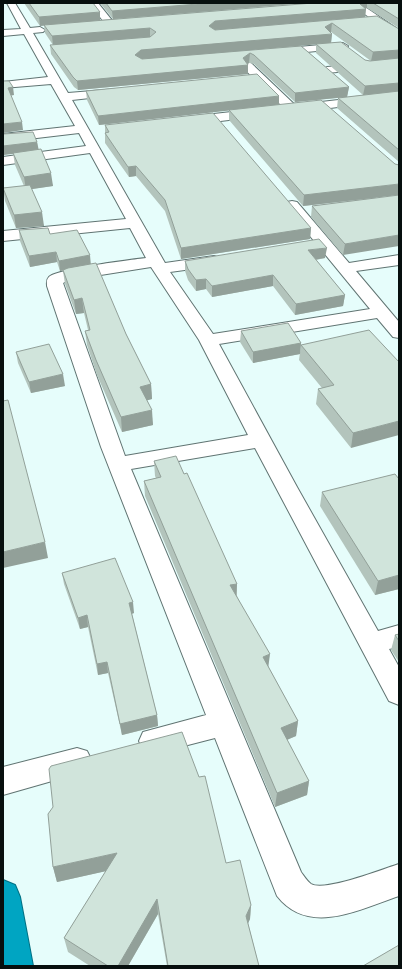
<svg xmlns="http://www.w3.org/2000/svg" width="402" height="969" viewBox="0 0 402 969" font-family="Commissioner,sans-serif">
	<rect width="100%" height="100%" fill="#e6fdfb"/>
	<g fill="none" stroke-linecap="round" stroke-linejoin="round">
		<defs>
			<g id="street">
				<path d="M 7,3 L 15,3 L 30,28 L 40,27 L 45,30 L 43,32 L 33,33 L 68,93 L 117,89 L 121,90 L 123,92 L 121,94 L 117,95 L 72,100 L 165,263 L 214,256 L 220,258 L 222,261 L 220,264 L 214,266 L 170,272 L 213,334 L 370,309 L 287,208 L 285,205 L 287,202 L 292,201 L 297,202 L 349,263 L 399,255 L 399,265 L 356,271 L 399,322 L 399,338 L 393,337 L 377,318 L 219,344 L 297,487 L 378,631 L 399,625 L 399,647 L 389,649 L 399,667 L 399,705 L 389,701 L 255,448 L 131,469 L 301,872 C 304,876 307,881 311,884 C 325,892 383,869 399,864 L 399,896 C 360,909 309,937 277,896 L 215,738 L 153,754 L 143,750 L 139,741 L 143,732 L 206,715 L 101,447 L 47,286 C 47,283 46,280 49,277 C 57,269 130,260 146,258 L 130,228 L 3,241 L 3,231 L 126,219 L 90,153 L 3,165 L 3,157 L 86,146 L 79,133 L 3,142 L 3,134 L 75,126 L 51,84 L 3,88 L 3,82 L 48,77 L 24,34 L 3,36 L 3,30 L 21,29 ZM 151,267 L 199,340 L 248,435 L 125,456 L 63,283 L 69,280 Z"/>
				<polygon points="89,3 98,3 115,24 113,26 107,26"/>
				<polygon points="349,3 359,3 399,30 399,37 396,36"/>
				<polygon points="227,43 231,44 295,105 399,93 399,99 292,113 288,112 223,48 222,46 223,44"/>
				<polygon points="343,43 348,46 347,48 276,55 271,52 276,49"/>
				<polygon points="364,64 369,67 368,69 327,73 322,70 327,67"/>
				<polygon points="259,109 263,110 265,113 263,116 187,125 183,124 181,121 183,118 187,117"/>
				<polygon points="77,748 87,751 92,761 87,771 3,795 3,767"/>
			</g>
			<polygon id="highway" points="3,880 15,885 20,897 33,966 3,966"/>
		</defs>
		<use href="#street" stroke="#607472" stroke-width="2"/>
		<use href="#highway" stroke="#027083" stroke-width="2"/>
		<use href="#street" fill="#fff" fill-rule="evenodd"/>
		<use href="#highway" fill="#00a5c2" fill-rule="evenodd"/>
	</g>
	<g fill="#b3c4bc" fill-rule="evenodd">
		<path d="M 24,3 L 93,3 L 100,20 L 113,19 L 100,3 L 306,3 L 142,17 L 313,3 L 399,3 L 399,28 L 367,8 L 366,8 L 365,17 L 377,16 L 399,29 L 399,162 L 337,108 L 338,98 L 363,95 L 316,53 L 316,44 L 324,43 L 234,51 L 301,46 L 349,87 L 347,97 L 295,102 L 254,64 L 249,63 L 248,64 L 248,74 L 78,90 L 74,87 L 51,54 L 50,45 L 53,45 L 45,33 L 44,25 L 40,26 ZM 330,32 L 331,32 L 371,61 L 365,60 L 331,43 L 332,34 Z"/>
		<polygon points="86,91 279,96 279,105 395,164 343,255 311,217 312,206 366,199 303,206 229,120 229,110 99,125 87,100"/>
		<polygon points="105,125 311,228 310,239 181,259 165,211 136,176 129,177 105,143"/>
		<polygon points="3,134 37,142 38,149 53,186 31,189 44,226 16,228 5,201 3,188 24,186 15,165 13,153 3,155"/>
		<polygon points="19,230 50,234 91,264 151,384 152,399 147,400 153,425 122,432 97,375 87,345 85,331 88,330 84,313 76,314 65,284 63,271 60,271 57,262 30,267 20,241"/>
		<polygon points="325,258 316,260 345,295 343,306 295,315 273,286 212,297 206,289 196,291 188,280 185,271 185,261"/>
		<polygon points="241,331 301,343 300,354 253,363 240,342"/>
		<polygon points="301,345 399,362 351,448 316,404 318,389 322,388 299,360"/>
		<polygon points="16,352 65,386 31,393 18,363"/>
		<polygon points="154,461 184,474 237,584 237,596 269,668 298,721 296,736 287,740 309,781 307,795 275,807 145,496 144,481 156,478 155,476"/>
		<polygon points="322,492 399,589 375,595 320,506"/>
		<polygon points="62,573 134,613 132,614 157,715 158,726 122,735 108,673 98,675 88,627 80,629 64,584"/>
		<polygon points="399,634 399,662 391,650 395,635"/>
		<polygon points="226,863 251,905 250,919 248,923 259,966 167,966 158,914 128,966 90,966 68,952 64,938 106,871 57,882 53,867"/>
	</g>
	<g fill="#92a099">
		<polygon points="210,3 306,3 113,19 112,11"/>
		<polygon points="362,3 367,3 367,8 365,9 366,9 365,17 215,30 209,26 215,21 360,4"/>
		<polygon points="100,12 100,21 40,26 39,17"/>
		<polygon points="332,23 331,32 327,35 332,34 331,43 142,60 135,55 141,50 325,27"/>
		<polygon points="150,28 150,37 53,45 52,36"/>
		<polygon points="399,50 399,59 371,61 373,52"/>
		<polygon points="250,53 249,63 246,65 248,65 248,74 78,90 77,81 243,58"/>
		<polygon points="3,72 4,80 3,81"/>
		<polygon points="399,83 399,92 363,95 365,86"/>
		<polygon points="13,87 14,95 9,96 8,88"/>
		<polygon points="349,87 347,97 295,102 295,93"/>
		<polygon points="279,96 279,105 99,125 98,116"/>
		<polygon points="22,122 23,130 3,133 3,124"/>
		<polygon points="37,142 39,151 3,155 3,146"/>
		<polygon points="136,166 136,176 129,177 128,167"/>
		<polygon points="51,173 53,186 26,190 24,177"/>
		<polygon points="399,184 399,195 303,206 304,195"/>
		<polygon points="42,212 44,226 16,228 14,215"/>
		<polygon points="311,228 310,239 181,259 181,248"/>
		<polygon points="399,235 399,246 343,255 345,244"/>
		<polygon points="327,248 325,258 307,261 308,250"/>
		<polygon points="56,252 57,262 30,267 29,256"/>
		<polygon points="90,255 91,266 60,271 59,261"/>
		<polygon points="273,275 273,286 212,297 212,286"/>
		<polygon points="206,279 206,289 196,291 196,280"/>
		<polygon points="345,295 343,306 295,315 296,304"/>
		<polygon points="82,298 84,313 76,314 74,300"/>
		<polygon points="301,343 300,354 253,363 253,352"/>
		<polygon points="63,374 65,386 31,393 29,382"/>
		<polygon points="151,384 152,399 141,402 140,387"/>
		<polygon points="152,410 153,425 122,432 121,417"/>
		<polygon points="399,421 399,435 351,448 353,433"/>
		<polygon points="45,542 48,558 3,568 3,552"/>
		<polygon points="399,575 399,589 375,595 378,581"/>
		<polygon points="237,584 236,599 230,585"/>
		<polygon points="133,602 134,613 130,614 129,603"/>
		<polygon points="87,615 88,627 80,629 78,618"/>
		<polygon points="270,654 268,669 263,657"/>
		<polygon points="107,662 108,673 98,675 97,664"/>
		<polygon points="157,715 158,726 122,735 120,724"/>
		<polygon points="298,721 296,736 279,743 281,728"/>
		<polygon points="309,781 307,795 275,807 277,793"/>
		<polygon points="117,853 120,868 57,882 53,867"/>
		<polygon points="157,899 158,914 128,966 118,966"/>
		<polygon points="251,905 250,919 245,930 246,916"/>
	</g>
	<g fill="#d0e4db" stroke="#92a099">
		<polygon points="29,3 93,3 100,12 39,17"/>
		<polygon points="106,3 210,3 112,11"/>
		<polygon points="313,3 362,3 360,4 366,9 215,21 209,26 215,30 377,16 399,29 399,50 373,52 332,23 325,27 332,34 141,50 135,55 142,59 301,46 349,87 295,93 254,55 250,53 243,58 248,65 77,81 73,77 50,45 150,37 156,32 150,28 52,36 44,25"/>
		<polygon points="373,3 399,3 399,19"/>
		<polygon points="341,42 365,60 370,61 399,58 399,83 365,86 316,44"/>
		<polygon points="257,74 279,96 98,116 86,91"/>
		<polygon points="3,81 9,81 13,87 8,88 22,122 3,124"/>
		<polygon points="399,91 399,150 338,98"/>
		<polygon points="321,100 395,164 399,165 399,184 304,195 229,110"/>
		<polygon points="213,113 311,228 181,248 165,200 136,166 128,167 105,133 109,132 105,125"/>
		<polygon points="33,132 37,142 3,146 3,134"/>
		<polygon points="41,149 51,173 24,177 13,153"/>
		<polygon points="30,185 42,212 14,215 3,188"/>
		<polygon points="399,195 399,235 345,244 312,206"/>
		<polygon points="48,228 50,234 77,230 90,255 59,261 56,252 29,256 19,230"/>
		<polygon points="319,239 327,248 308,250 345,295 296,304 273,275 212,286 206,279 196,280 188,269 185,261"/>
		<polygon points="96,263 126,334 151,384 140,387 152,410 121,417 96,360 85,331 90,330 82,298 74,300 63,270 68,268"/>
		<polygon points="288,323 301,343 253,352 241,331"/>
		<polygon points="369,330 399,362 399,421 353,433 318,389 334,385 301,345"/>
		<polygon points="49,344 63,374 29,382 16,352"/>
		<polygon points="8,400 45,542 3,552 3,401"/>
		<polygon points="176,456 184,474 187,473 237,584 230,585 270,654 263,657 298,721 281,728 309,781 277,793 144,481 161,477 154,461"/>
		<polygon points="395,474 399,479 399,575 378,581 322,492"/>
		<polygon points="115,558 133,602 129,603 157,715 120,724 107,662 97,664 87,615 78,618 62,573"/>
		<polygon points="399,634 399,641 395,635"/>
		<polygon points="182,732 199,777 205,776 226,863 240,860 251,905 246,916 259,966 168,966 157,899 118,966 108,966 64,938 117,853 53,867 48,814 53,807 49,769 51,766"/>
		<polygon points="399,945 399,966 363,966"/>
	</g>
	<rect width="402" height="969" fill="none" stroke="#070f0e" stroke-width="8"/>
</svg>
